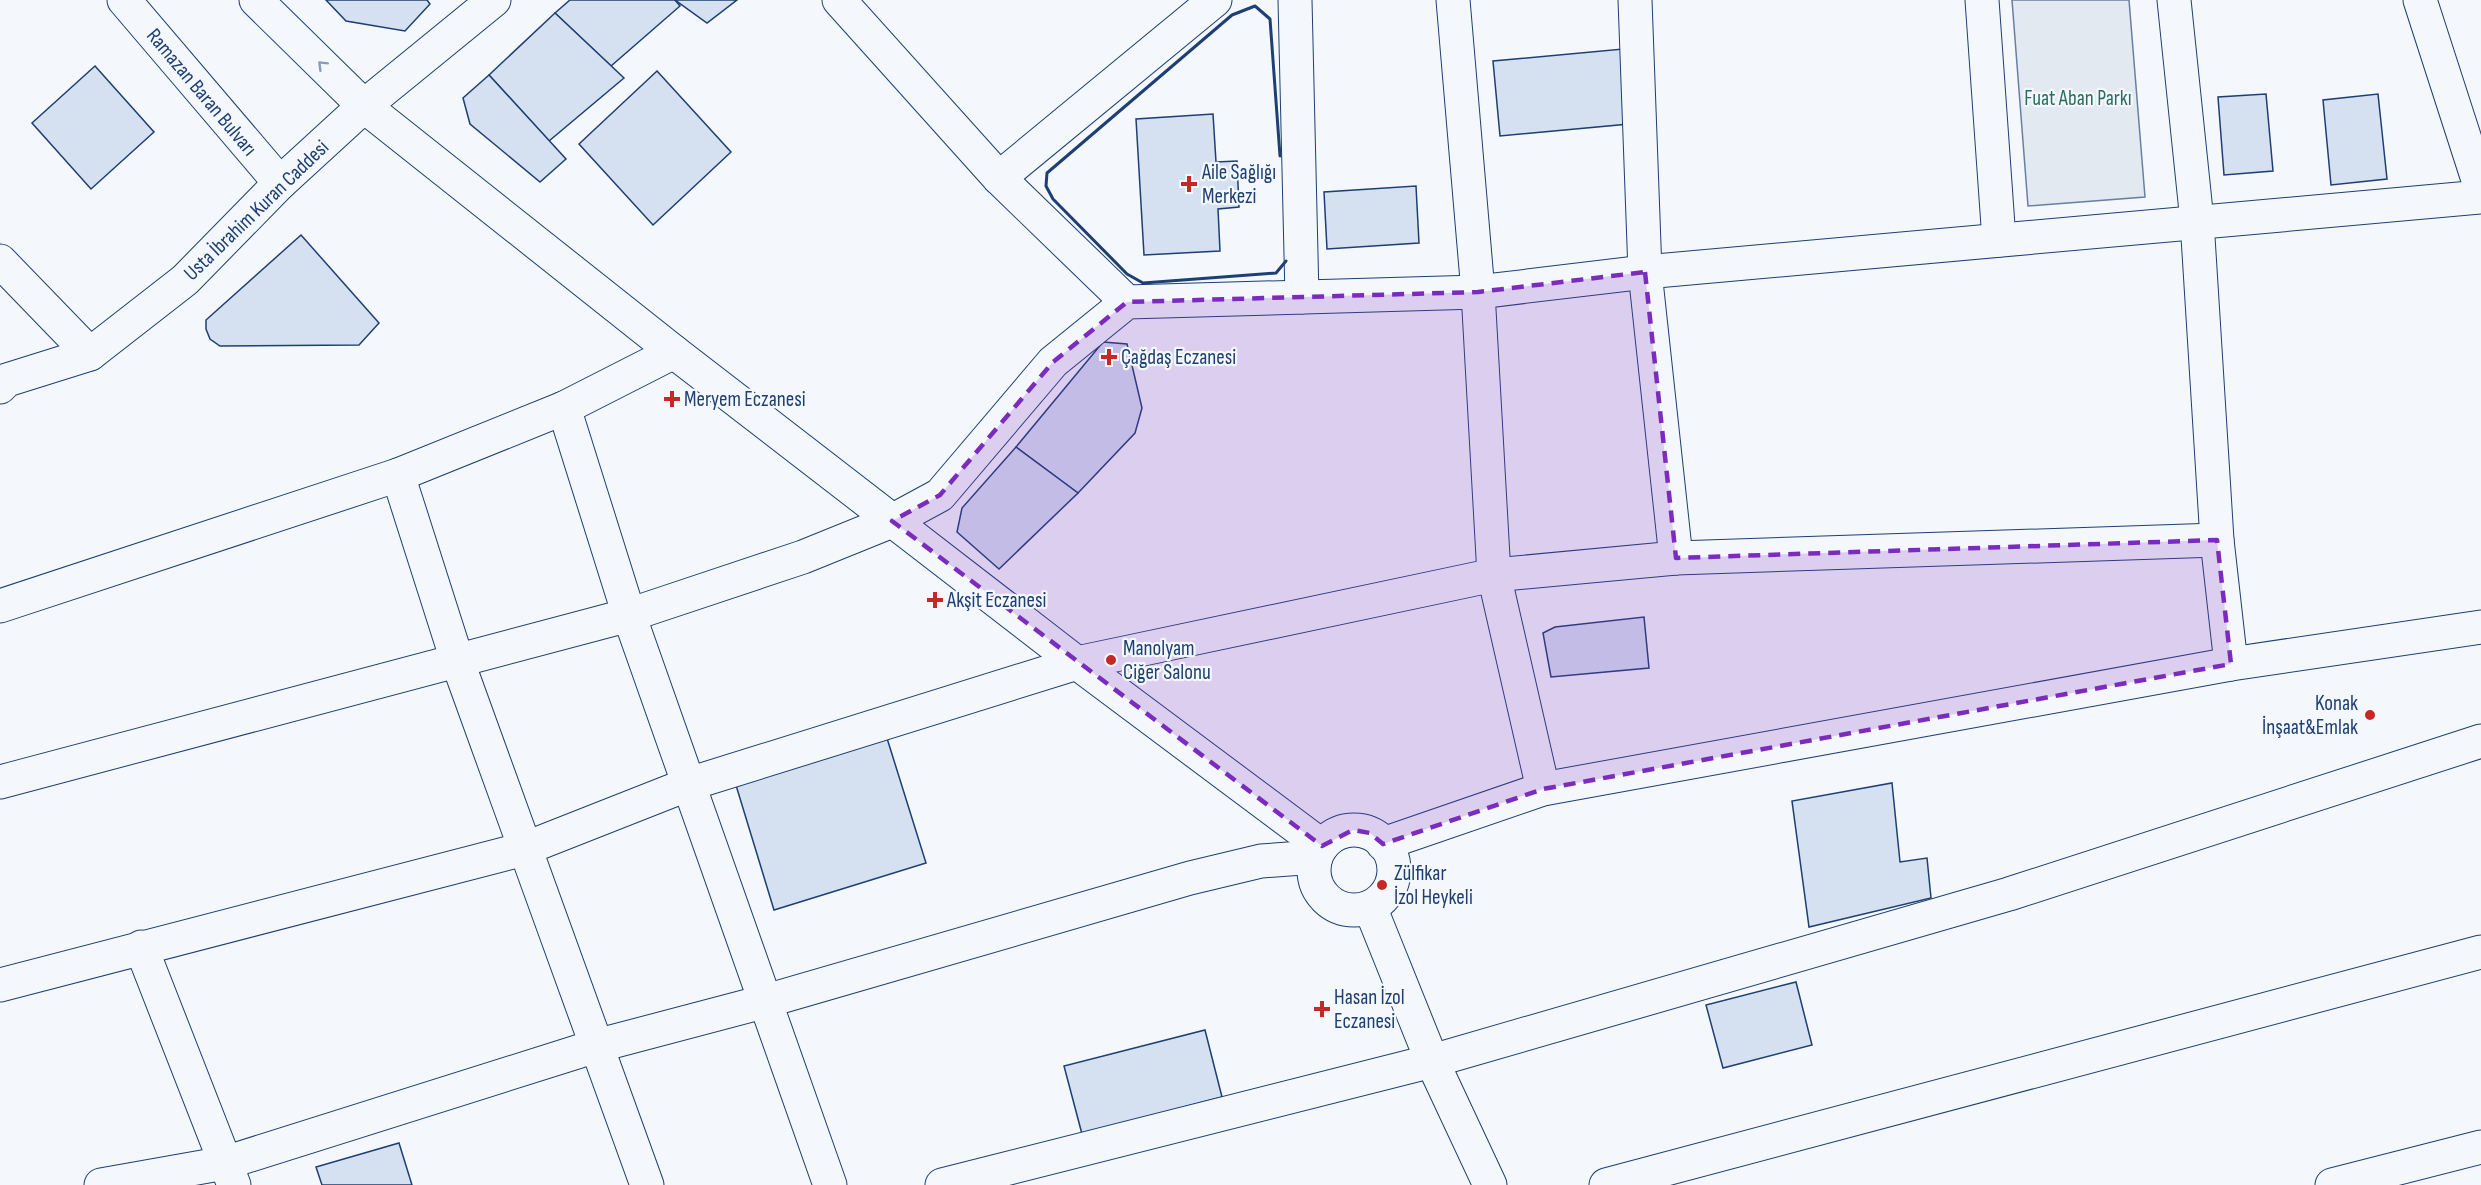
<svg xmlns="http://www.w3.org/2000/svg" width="2481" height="1185" viewBox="0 0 2481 1185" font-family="'Sofia Sans Condensed',sans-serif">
	<rect width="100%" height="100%" fill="#f4f7fb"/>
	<polygon fill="#e3e9f0" stroke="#687fa3" stroke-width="1.5" points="2012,0 2129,0 2145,197 2028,206"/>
	<g fill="#d5e0f0" stroke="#1d3f73" stroke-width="1.5">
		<polygon points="326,0 427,0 430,4 405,31 346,21"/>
		<polygon points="570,0 675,0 680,6 611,66 555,13"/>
		<polygon points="675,0 737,0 707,23"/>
		<polygon points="555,13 624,78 549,141 489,75"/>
		<polygon points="1623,49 1629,124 1500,136 1493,61"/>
		<polygon points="95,66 154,132 91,189 32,123"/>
		<polygon points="657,71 731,152 653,225 579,144"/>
		<polygon points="489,75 566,159 540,182 470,124 463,98"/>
		<polygon points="2266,94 2273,171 2224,175 2218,97"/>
		<polygon points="2378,94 2387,179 2331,185 2323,100"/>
		<polygon points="1213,114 1216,162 1237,161 1239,207 1218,209 1220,251 1144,255 1136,119"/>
		<polygon points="1416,186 1419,243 1327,249 1324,192"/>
		<polygon points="301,235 379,323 359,345 220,346 210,339 206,329 206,320"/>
		<polygon points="1103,342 1127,344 1142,408 1135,433 1078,493 1016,447"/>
		<polygon points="1016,447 1078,493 999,569 957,532 962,508"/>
		<polygon points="1644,617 1649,668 1551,677 1543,633 1555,627"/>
		<polygon points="886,735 926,863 774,910 735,782"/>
		<polygon points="1892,783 1900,862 1927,858 1931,898 1809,927 1792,801"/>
		<polygon points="1796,982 1812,1045 1723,1068 1706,1005"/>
		<polygon points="1205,1030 1222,1097 1082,1134 1064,1066"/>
		<polygon points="399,1143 412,1185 322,1185 316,1167"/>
	</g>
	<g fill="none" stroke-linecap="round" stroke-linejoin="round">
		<defs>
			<g id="minor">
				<polyline points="839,0 999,178 1127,302"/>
				<polyline points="1295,0 1302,297"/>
				<polyline points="1635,0 1645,272 1676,558"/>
				<polyline points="1982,0 1999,240"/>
				<polyline points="2174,0 2197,221 2217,540 2231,664"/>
				<polyline points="999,178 1215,0"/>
				<polyline points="0,261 90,354"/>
				<polyline points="564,408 629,615 830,1185"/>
				<polyline points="398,475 457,660 647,1185"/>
				<polyline points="0,606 398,475 564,408 674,352"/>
				<polyline points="0,782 629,615 803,557 892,521 940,495 1053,362 1127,302 1478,292 1645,272 2481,197"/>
				<polyline points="141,947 234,1185"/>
				<polyline points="0,985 524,849 689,784 1077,663 1494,575 1676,558 2217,540"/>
				<polyline points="942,1185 1432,1061 2009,894 2481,741"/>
				<polyline points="1606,1185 2481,952"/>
				<polyline points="2332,1185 2481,1147"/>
			</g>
			<g id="tertiary">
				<polyline points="1453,0 1478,292 1494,575 1543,789"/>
				<polyline points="2420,0 2481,189"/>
				<polyline points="0,387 7,380 90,354 185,280 280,183 364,106 494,0"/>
			</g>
			<g id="secondary">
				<polyline points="124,0 280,183"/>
				<polyline points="256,0 364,106 674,352 1077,663 1322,846"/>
				<circle cx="1354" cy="870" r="40"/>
				<polyline points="1383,844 1543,789 2231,664 2481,627"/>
				<polyline points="1370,907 1432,1061 1490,1185"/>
				<polyline points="101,1185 225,1163 596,1046 763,1002 1190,878 1261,861 1316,857"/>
			</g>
		</defs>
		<use href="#minor" stroke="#1d3f73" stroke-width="35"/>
		<use href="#tertiary" stroke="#1d3f73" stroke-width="35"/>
		<use href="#secondary" stroke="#1d3f73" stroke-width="35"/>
		<use href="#minor" stroke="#f4f7fb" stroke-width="33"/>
		<use href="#tertiary" stroke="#f4f7fb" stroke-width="33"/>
		<use href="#secondary" stroke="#f4f7fb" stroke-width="33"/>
		<polyline stroke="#1d3f73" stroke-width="3" points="1280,156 1270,19 1255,6 1232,15 1047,173 1046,186 1053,199 1127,274 1143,283 1276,273 1286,261"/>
	</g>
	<defs><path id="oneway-chevron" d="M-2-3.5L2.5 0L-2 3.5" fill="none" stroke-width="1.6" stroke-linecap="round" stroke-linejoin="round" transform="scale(1.5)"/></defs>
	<use stroke="#889bb7" href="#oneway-chevron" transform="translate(322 65) rotate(-135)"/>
	<path fill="#7b2cbf" fill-opacity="0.2" stroke="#7b2cbf" stroke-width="4.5" stroke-dasharray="12 8" stroke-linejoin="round" d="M 1645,272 L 1676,558 L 2217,540 L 2231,664 L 1543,789 L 1383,844 L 1370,833 L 1353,830 L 1322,846 L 892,521 L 940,495 L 1053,362 L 1127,302 L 1478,292 Z"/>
	<g fill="#c62828" stroke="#f4f7fb" stroke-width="2">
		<path d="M1186 175h6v6h6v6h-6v6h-6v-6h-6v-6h6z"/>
		<path d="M1106 348h6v6h6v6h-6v6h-6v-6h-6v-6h6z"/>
		<path d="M669 390h6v6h6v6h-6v6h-6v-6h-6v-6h6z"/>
		<path d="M932 591h6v6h6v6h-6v6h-6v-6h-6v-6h6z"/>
		<circle cx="1111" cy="660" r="6"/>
		<circle cx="2370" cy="715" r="6"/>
		<circle cx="1382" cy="885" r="6"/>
		<path d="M1319 1000h6v6h6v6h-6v6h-6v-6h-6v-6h6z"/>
	</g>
	<g text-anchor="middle" stroke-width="4.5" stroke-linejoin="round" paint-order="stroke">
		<g font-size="21" fill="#1d3f73" stroke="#f4f7fb">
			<text transform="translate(202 92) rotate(50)" y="7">Ramazan Baran Bulvarı</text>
			<text transform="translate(256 210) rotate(-44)" y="7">Usta İbrahim Kuran Caddesi</text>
		</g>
		<g font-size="21" fill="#2c6c60" stroke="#f4f7fb">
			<text x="2078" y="105">Fuat Aban Parkı</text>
		</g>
		<g font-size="21" fill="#1d3f73" stroke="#f4f7fb" text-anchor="start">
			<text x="1202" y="179">Aile Sağlığı<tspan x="1202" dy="24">Merkezi</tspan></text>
			<text x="1121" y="364">Çağdaş Eczanesi</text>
			<text x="684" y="406">Meryem Eczanesi</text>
			<text x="947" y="607">Akşit Eczanesi</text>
			<text x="1123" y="655">Manolyam<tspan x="1123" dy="24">Ciğer Salonu</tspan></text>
			<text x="2358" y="710" text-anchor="end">Konak<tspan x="2358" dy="24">İnşaat&amp;Emlak</tspan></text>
			<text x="1394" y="880">Zülfikar<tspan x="1394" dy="24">İzol Heykeli</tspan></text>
			<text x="1334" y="1004">Hasan İzol<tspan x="1334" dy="24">Eczanesi</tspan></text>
		</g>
	</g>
</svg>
